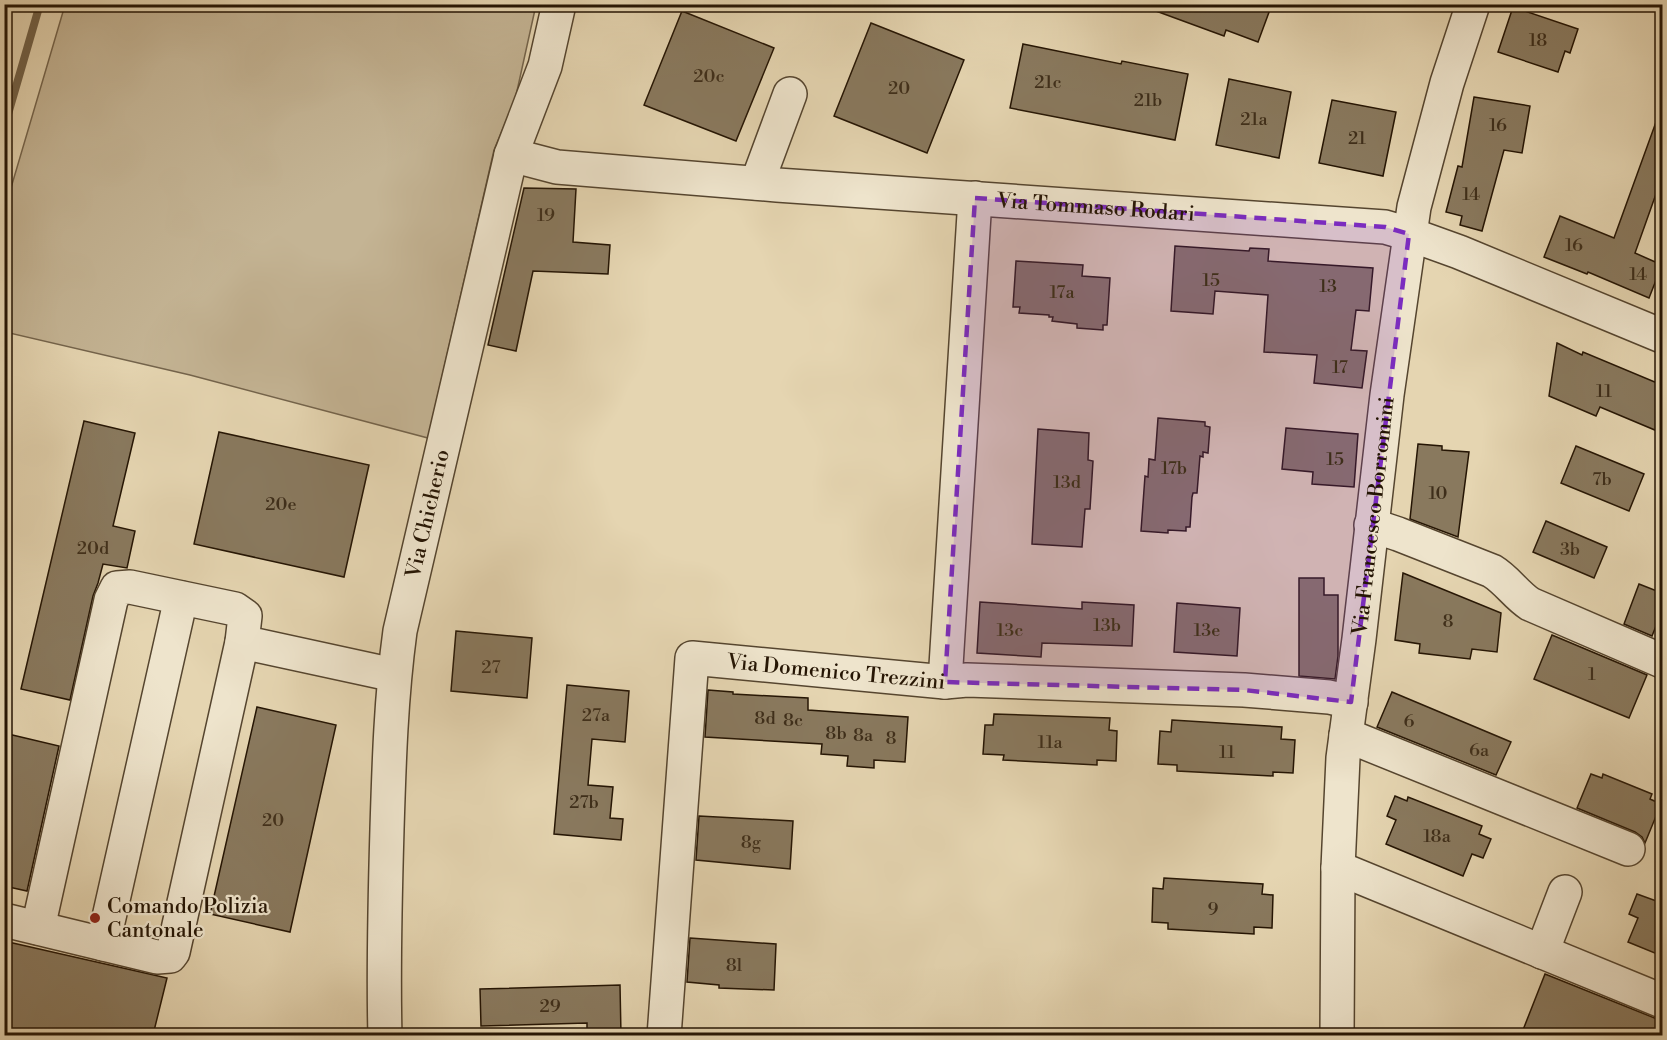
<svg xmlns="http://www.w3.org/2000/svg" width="1667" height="1040" viewBox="0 0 1667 1040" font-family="'Libre Bodoni',serif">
	<rect width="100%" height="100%" fill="#e5d5b1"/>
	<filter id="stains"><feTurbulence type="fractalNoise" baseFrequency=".00333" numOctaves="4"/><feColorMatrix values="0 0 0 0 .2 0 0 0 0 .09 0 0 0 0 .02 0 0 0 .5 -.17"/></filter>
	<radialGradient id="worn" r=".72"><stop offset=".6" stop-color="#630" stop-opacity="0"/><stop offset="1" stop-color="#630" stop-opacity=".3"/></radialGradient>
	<polygon fill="#c4b494" stroke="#74644c" stroke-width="1.5" points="65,5 536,5 515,100 494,150 428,438 190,375 5,332 5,208"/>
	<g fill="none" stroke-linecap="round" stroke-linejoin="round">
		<polyline stroke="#716148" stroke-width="8" points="4,128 40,4"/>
	</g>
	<g fill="#89795e" stroke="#251504" stroke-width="1.5">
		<polygon points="1146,4 1272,4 1258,42 1226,30 1224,36 1145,7"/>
		<polygon points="1513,7 1578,29 1570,53 1565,51 1558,72 1498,52"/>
		<polygon points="682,11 774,48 736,141 644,105"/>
		<polygon points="871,23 964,60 927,153 834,116"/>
		<polygon points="1023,44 1121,64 1122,61 1188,74 1175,140 1010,108"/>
		<polygon points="1229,79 1291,92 1279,158 1216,145"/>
		<polygon points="1474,97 1530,106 1522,153 1504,150 1482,231 1460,225 1462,216 1446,212 1458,166 1462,167"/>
		<polygon points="1332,100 1396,112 1383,176 1319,163"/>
		<polygon points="1660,111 1662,112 1662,177 1635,253 1662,265 1649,298 1588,272 1587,274 1544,257 1560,216 1614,238"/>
		<polygon points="524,188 576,189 573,242 610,245 608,274 533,271 516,351 488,345"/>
		<polygon points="1175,246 1249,251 1250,248 1269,249 1268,261 1373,268 1369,311 1356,310 1351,350 1367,351 1362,388 1314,383 1317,355 1264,352 1268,295 1215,291 1213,314 1171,311"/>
		<polygon points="1016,261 1083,265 1082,276 1110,278 1107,325 1103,325 1103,330 1077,328 1077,324 1052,321 1053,317 1049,317 1049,315 1019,313 1020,307 1013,307"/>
		<polygon points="1557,343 1582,355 1583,352 1662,385 1662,433 1600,407 1596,416 1549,396"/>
		<polygon points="1158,418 1205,422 1205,426 1210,427 1208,453 1203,452 1203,457 1200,456 1197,493 1193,493 1192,497 1190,527 1186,527 1186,531 1168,530 1168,533 1141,531 1145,476 1148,477 1149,459 1155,460"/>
		<polygon points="84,421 135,433 113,526 135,531 127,568 103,564 98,583 93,596 70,700 21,689"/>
		<polygon points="1286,428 1358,434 1354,487 1312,484 1313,472 1282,469"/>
		<polygon points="1038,429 1089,433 1088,460 1093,461 1090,509 1085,509 1082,547 1032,544"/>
		<polygon points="219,432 369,465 344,577 194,544"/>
		<polygon points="1418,444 1442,446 1442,450 1469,452 1458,537 1410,519"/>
		<polygon points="1576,446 1644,474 1629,511 1561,483"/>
		<polygon points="1546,521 1607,547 1594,578 1533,552"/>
		<polygon points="1403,573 1501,613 1497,652 1472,649 1470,659 1419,653 1420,644 1395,640"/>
		<polygon points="1299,578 1324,578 1324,595 1338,595 1338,656 1335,679 1299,676"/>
		<polygon points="1639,584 1662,593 1662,611 1652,636 1624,624"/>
		<polygon points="980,602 1082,609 1082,602 1134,605 1132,646 1042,643 1041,657 977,653"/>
		<polygon points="1177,603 1240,608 1237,656 1174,652"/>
		<polygon points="456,631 532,638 527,698 451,691"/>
		<polygon points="1552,635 1647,675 1629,718 1534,679"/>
		<polygon points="567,685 629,691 625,742 592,739 588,785 613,787 610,818 623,819 621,840 554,834"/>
		<polygon points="708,690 733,692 733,694 808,698 808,710 908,717 905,762 874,760 874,768 847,766 848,756 821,754 822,744 705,737"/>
		<polygon points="1392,692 1511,742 1496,775 1377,727"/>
		<polygon points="257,707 336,725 290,932 210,914"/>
		<polygon points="994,714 1110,718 1109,730 1117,731 1116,761 1097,760 1097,765 1003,760 1004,755 983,754 985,725 993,725"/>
		<polygon points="1172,720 1282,727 1281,739 1295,740 1293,773 1273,772 1273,776 1177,771 1177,765 1158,764 1160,731 1171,732"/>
		<polygon points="4,733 59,746 27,891 4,886"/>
		<polygon points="1591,774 1602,778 1603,774 1652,794 1650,799 1661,804 1645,843 1642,837 1635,832 1577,808"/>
		<polygon points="1395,796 1407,801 1408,797 1482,826 1479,834 1491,839 1483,858 1472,854 1463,876 1386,844 1396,820 1387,816"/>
		<polygon points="699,816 793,821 790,869 696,860"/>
		<polygon points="1164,878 1263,884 1262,894 1273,895 1272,928 1254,927 1254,934 1168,929 1168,923 1152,922 1153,888 1163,889"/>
		<polygon points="1637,894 1662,903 1662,956 1628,942 1638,918 1629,914"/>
		<polygon points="690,938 776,944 774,990 719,988 719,985 687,982"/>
		<polygon points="4,941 167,978 153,1035 4,1035"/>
		<polygon points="1545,974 1662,1021 1662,1035 1521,1035"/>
		<polygon points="620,985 621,1035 587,1035 587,1023 481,1026 480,989"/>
	</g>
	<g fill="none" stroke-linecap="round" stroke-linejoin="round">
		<defs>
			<g id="minor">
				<path id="s1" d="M 511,155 L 557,167 L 777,185 L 1385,227 L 1409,234 L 1459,252 L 1662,336"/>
				<polyline points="757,183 790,94"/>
				<path d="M 1371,525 L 1398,534 L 1492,571 C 1507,580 1516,595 1530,604 L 1662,661"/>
				<polyline points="945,682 975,198"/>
				<polyline points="1346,735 1628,849"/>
				<polyline points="1338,868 1662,1001"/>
				<polyline points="4,920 157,957 170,956 173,952 242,642"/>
				<polyline points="38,928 111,600 117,588 130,587 235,609 245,616 242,642 394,675"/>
				<polyline points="103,944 181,598"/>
				<polyline points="1542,952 1565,892"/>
				<path id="s2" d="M 385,1036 C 383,966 385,898 387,829 C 389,763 391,697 400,631 L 511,155 L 545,66 L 559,4"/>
				<path id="s3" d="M 664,1036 L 692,658 L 945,682 L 967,680 L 1244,690 L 1329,697 L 1351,702"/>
				<path id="s4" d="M 1337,1036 L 1338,868 L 1343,758 L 1359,639 L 1387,395 L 1414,207 L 1447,83 L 1473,4"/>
			</g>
		</defs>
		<use href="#minor" stroke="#55452f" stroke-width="36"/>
		<use href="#minor" stroke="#eee4cc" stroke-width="33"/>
	</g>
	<path fill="#7b2cbf" fill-opacity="0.2" stroke="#7b2cbf" stroke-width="4.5" stroke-dasharray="12 8" stroke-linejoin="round" d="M 975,198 L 1385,227 L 1409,234 L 1351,702 L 1244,690 L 945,682 Z"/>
	<circle fill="#8f2418" stroke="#eee4cc" stroke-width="2" cx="95" cy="918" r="6"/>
	<g text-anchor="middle" stroke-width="4.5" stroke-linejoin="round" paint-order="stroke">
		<g font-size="18" fill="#3e2e1a">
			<text x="1538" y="46">18</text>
			<text x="709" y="82">20c</text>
			<text x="1048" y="88">21c</text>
			<text x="899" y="94">20</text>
			<text x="1148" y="106">21b</text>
			<text x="1254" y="125">21a</text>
			<text x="1498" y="131">16</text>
			<text x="1357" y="144">21</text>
			<text x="1471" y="200">14</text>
			<text x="546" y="221">19</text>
			<text x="1574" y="251">16</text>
			<text x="1638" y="280">14</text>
			<text x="1211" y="286">15</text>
			<text x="1328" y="292">13</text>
			<text x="1062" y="298">17a</text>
			<text x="1340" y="373">17</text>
			<text x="1604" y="397">11</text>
			<text x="1335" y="465">15</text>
			<text x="1174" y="474">17b</text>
			<text x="1602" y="485">7b</text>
			<text x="1067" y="488">13d</text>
			<text x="1438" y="499">10</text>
			<text x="281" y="510">20e</text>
			<text x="93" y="554">20d</text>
			<text x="1570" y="555">3b</text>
			<text x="1448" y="627">8</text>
			<text x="1107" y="631">13b</text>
			<text x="1010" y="636">13c</text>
			<text x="1207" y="636">13e</text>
			<text x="491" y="673">27</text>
			<text x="1592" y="680">1</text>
			<text x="596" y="721">27a</text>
			<text x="765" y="724">8d</text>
			<text x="793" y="726">8c</text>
			<text x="1409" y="727">6</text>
			<text x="836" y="739">8b</text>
			<text x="863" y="741">8a</text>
			<text x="891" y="744">8</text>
			<text x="1050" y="748">11a</text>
			<text x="1479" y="756">6a</text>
			<text x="1227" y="758">11</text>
			<text x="584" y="808">27b</text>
			<text x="273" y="826">20</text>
			<text x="1437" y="842">18a</text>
			<text x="751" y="848">8g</text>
			<text x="1213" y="915">9</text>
			<text x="734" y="971">8l</text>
			<text x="550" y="1012">29</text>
		</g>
		<g font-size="21" fill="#251504" stroke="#eee4cc">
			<text dy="7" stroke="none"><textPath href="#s1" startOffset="588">Via Tommaso Rodari</textPath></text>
			<text dy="7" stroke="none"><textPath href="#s2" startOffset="526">Via Chicherio</textPath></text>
			<text dy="7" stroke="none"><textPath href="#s4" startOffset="522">Via Francesco Borromini</textPath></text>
			<text dy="7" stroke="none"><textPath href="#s3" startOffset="524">Via Domenico Trezzini</textPath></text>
		</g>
		<g font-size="21" fill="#251504" stroke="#eee4cc" text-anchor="start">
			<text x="107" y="913">Comando Polizia<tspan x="107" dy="24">Cantonale</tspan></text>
		</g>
	</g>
	<rect width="1667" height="1040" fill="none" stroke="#e5d5b1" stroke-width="24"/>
	<rect x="6" y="6" width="1655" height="1028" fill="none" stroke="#251504" stroke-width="3"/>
	<rect x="12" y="12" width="1643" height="1016" fill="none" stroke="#251504" stroke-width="1.5"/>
	<rect width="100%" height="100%" filter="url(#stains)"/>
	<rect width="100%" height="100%" fill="url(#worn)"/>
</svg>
